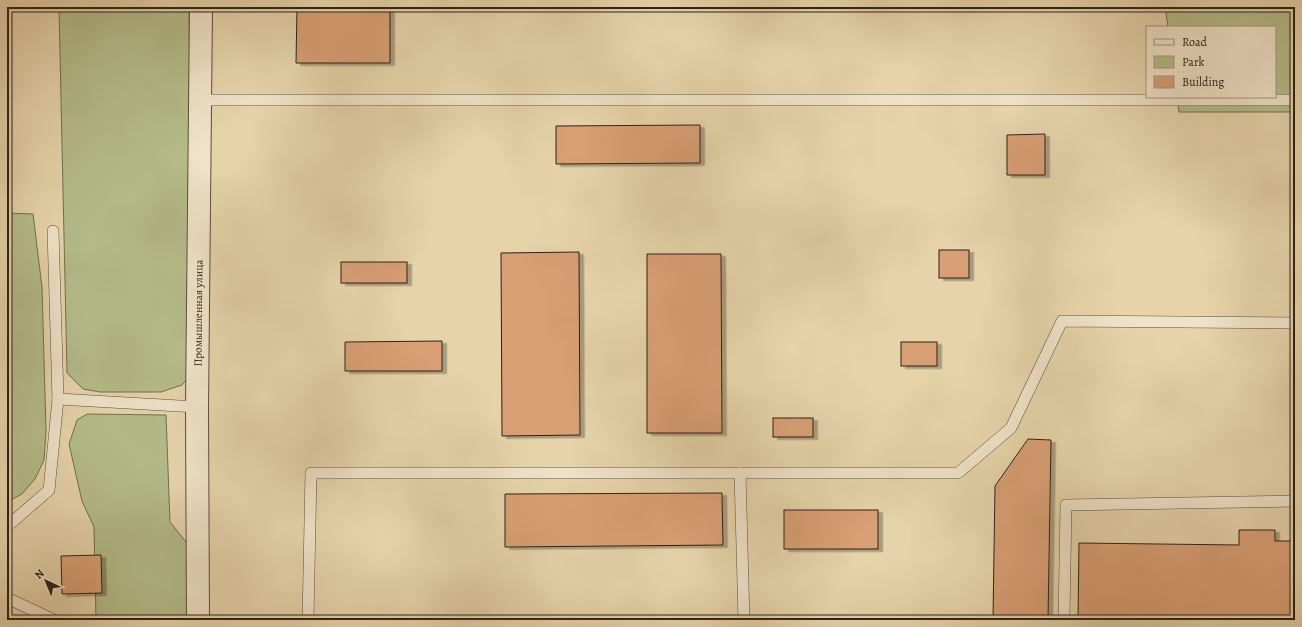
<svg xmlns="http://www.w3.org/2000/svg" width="1302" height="627" viewBox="0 0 1302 627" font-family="Alegreya,serif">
	<defs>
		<filter id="shadow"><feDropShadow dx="4.5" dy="2.5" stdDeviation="0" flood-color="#0004"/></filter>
	</defs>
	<rect width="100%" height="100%" fill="#e6d3aa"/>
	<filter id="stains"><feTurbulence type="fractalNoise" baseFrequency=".005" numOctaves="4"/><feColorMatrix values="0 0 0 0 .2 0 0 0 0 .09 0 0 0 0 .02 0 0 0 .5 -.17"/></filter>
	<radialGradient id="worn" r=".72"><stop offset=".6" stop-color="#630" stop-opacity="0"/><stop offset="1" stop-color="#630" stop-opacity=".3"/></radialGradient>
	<g fill="#b4bc89" stroke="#706f51">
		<polygon points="59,7 189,7 190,103 187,379 182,385 161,392 100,392 83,389 67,373"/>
		<polygon points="1165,7 1295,7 1295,112 1179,112 1177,97 1275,97 1275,27 1168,27"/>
		<polygon points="7,213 33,214 42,287 46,431 44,460 35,479 22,494 7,502"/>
		<polygon points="87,414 166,415 170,522 190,547 190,620 96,620 94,527 82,501 69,444 77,420"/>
	</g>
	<g fill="#d99f75" stroke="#2d2219" filter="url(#shadow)">
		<polygon points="297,7 390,7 390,63 296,63"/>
		<polygon points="700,125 700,163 556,164 556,126"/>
		<polygon points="1045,134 1045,175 1007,175 1007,135"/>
		<rect x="939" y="250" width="30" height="28"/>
		<polygon points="579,252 580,435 502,436 501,253"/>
		<polygon points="647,254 721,254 722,433 647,433"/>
		<rect x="341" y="262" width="66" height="21"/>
		<polygon points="442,341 442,371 345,371 345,342"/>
		<rect x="901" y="342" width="36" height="24"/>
		<rect x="773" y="418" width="40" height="19"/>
		<polygon points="1028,439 1051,440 1048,620 993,620 995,486"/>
		<polygon points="722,493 723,545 505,547 505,494"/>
		<rect x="784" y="510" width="94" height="39"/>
		<polygon points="1239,530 1275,530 1275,541 1295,541 1295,620 1078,620 1079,543 1239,545"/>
		<polygon points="101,555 102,593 62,594 61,556"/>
		<polygon points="721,618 721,620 472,620"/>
	</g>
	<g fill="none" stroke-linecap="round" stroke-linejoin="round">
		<defs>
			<g id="lane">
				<polyline points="200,100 1295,100"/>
				<polyline points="58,399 197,407"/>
				<polyline points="740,473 744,620"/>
				<polyline points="7,523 11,523 49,490 58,399 53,231"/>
				<polyline points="7,598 54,620"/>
				<polyline points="308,620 311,473 958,473 1011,428 1062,321 1295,323"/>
				<polyline points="1064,620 1066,505 1295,501"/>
			</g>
			<g id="street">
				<path id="s1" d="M 198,620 L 197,407 L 201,7"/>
			</g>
		</defs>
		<use href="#lane" stroke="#5b4e3d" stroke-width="12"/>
		<use href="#street" stroke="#5b4e3d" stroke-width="24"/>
		<use href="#lane" stroke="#efe2c8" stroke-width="11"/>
		<use href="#street" stroke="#efe2c8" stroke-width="22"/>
	</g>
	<g text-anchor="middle" stroke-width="3" stroke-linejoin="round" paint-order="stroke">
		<g font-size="11" fill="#2d2219" stroke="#efe2c8">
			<text dy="4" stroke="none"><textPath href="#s1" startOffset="307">Промышленная улица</textPath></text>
		</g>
	</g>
	<rect width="1302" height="627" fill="none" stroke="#e6d3aa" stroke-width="24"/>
	<rect x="8" y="8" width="1286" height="611" fill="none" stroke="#2d2219" stroke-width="2"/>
	<rect x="12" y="12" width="1278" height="603" fill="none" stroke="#2d2219"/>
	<rect x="1146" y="26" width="130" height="72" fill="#efe2c8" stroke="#a19582"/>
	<rect x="1154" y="39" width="20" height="6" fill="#efe2c8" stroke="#a19582"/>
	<text x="1182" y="46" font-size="12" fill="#2d2219">Road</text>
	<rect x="1154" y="56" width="20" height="12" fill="#b4bc89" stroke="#a19582"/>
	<text x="1182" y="66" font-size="12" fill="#2d2219">Park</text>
	<rect x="1154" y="76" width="20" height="12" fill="#d99f75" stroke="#a19582"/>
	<text x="1182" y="86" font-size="12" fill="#2d2219">Building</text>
	<g transform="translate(46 581) rotate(316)" stroke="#efe2c8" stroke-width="3" paint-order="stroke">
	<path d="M0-3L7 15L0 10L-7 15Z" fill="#2d2219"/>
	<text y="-6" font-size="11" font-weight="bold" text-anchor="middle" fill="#2d2219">N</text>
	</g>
	<rect width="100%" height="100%" filter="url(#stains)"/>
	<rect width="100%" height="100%" fill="url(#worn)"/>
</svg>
